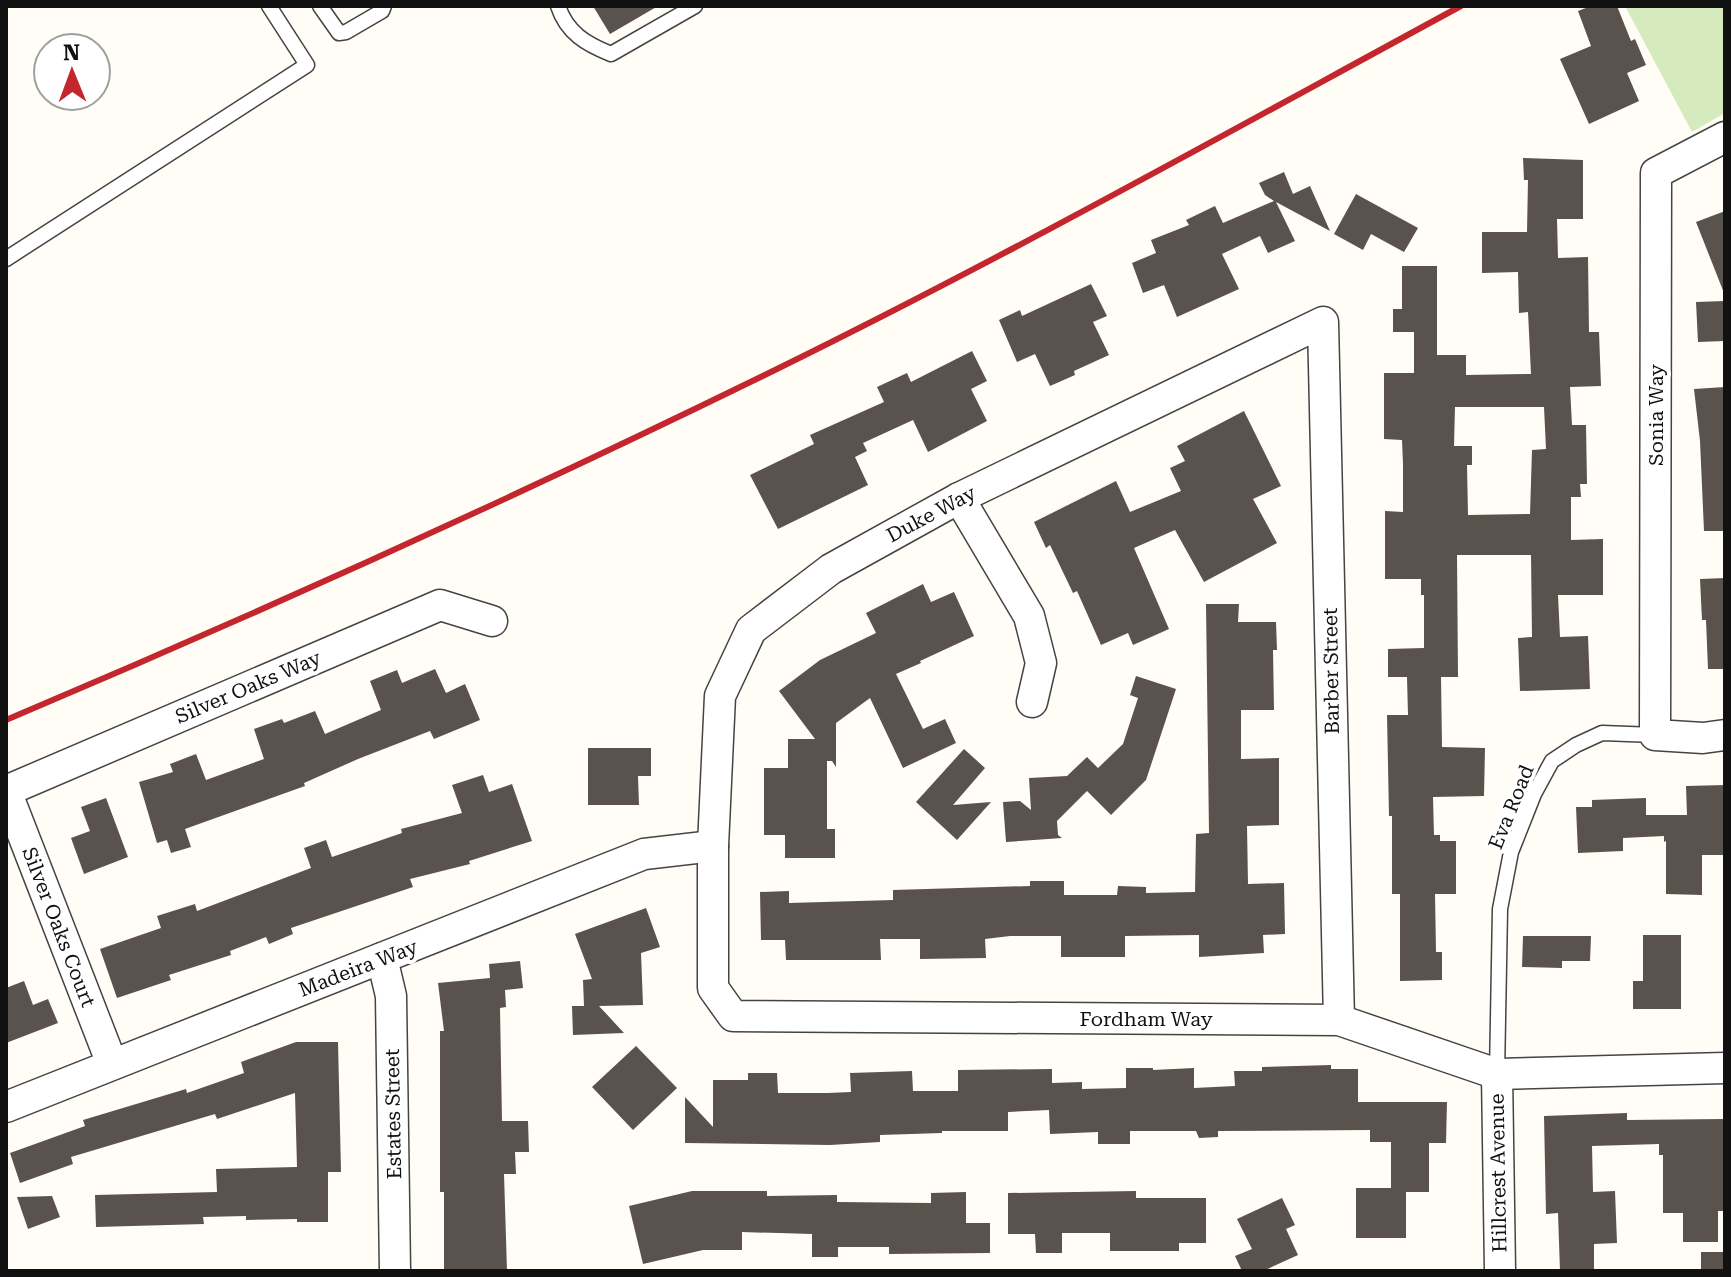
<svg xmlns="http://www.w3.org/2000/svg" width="1731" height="1277" viewBox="0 0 1731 1277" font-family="'Roboto Serif',serif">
	<rect width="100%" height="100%" fill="#fffdf5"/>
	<polygon fill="#d5ebbd" points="1625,6 1725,6 1725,113 1692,132"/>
	<g fill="#5a524d" fill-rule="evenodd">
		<polygon points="593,6 658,6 610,34"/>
		<polygon points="1591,6 1617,6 1631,41 1635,39 1646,65 1627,73 1639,101 1589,124 1560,59 1591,46 1578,11"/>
		<path d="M 1523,158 L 1583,160 L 1583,219 L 1557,219 L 1558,258 L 1588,257 L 1589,332 L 1599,332 L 1601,386 L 1570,387 L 1572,425 L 1586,425 L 1587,484 L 1580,484 L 1581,497 L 1571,497 L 1571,540 L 1603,539 L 1603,595 L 1558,595 L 1560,637 L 1588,636 L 1590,689 L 1520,691 L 1518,638 L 1532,637 L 1531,555 L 1457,555 L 1458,677 L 1441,677 L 1442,747 L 1485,748 L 1484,796 L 1433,797 L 1434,835 L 1440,835 L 1440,841 L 1456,841 L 1456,894 L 1435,894 L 1436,952 L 1442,952 L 1442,980 L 1400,981 L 1400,894 L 1392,894 L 1392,816 L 1389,816 L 1387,715 L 1408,715 L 1407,677 L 1388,677 L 1388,649 L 1424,648 L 1424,595 L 1421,595 L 1421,579 L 1385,579 L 1385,511 L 1403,512 L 1403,464 L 1402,440 L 1384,439 L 1384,373 L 1414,373 L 1414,332 L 1393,332 L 1393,309 L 1402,309 L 1402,266 L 1437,266 L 1437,355 L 1466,355 L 1466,375 L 1531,374 L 1528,312 L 1519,313 L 1518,272 L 1482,273 L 1482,232 L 1527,232 L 1528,180 L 1524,180 ZM 1455,407 L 1544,407 L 1546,449 L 1532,450 L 1530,514 L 1468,515 L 1467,465 L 1472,465 L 1472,446 L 1454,446 Z"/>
		<polygon points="1284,172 1293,194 1310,186 1330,231 1276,202 1295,241 1268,253 1260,236 1222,254 1239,289 1177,317 1164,285 1143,293 1132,263 1156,253 1151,240 1189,225 1186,220 1215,206 1223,223 1274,201 1265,195 1259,183"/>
		<polygon points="1356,194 1418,228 1404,252 1371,234 1363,250 1334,234"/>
		<polygon points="1725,211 1725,292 1724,293 1696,222"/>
		<polygon points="1091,284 1107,316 1093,322 1109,355 1074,371 1075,375 1050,386 1035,354 1017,362 999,320 1020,310 1022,316"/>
		<polygon points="1725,301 1725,341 1698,342 1696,302"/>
		<polygon points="972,351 987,381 971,389 987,421 928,452 913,420 863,443 867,451 855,457 868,485 778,529 750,475 814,444 810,435 884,402 877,387 907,373 911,382"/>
		<polygon points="1725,387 1725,531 1704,531 1700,441 1694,389"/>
		<polygon points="1244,411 1281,486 1253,499 1277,543 1204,582 1175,530 1134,548 1169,629 1133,645 1128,633 1101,645 1077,591 1073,593 1050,545 1046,548 1034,522 1116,481 1130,512 1181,491 1170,468 1185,461 1177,446"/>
		<polygon points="1725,578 1725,669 1708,669 1706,620 1702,620 1700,579"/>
		<polygon points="923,584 931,602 954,592 974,636 920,661 921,663 896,674 923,729 945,719 956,743 903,768 870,698 836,723 836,767 832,761 827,761 827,829 835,829 835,858 785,858 785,835 764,835 764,768 788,768 788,739 815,739 779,691 820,660 876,633 866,613"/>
		<polygon points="1206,604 1239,604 1238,622 1276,622 1277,650 1273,650 1274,710 1241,710 1241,759 1279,758 1279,825 1247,826 1248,884 1284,883 1285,934 1263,935 1264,953 1199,957 1199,935 1125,936 1125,957 1061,957 1061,936 1010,936 985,939 986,958 920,959 920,939 880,939 881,960 786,960 785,940 761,940 760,892 789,891 789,903 893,900 893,890 1030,886 1030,881 1064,881 1064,895 1117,895 1118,886 1146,887 1146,893 1195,892 1196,834 1209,833"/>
		<polygon points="435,669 446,693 465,684 480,720 434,739 430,731 358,759 304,783 305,786 185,829 191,847 171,853 167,840 157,843 139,782 173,772 170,764 196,754 206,780 264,759 254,729 282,719 284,723 315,711 325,734 381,710 370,681 397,670 402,683"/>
		<polygon points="1136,676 1176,689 1146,780 1111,815 1087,791 1057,821 1058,835 1062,838 1006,842 1003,802 1020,801 1031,810 1029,778 1067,776 1087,757 1098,768 1123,744 1138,698 1130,695"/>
		<polygon points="588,748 651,748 651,776 638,776 639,805 588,805"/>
		<polygon points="964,749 985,768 953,805 991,802 957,840 916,802"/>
		<polygon points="483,775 489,792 512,784 532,841 469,861 470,864 410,879 413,887 291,928 293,934 269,944 266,937 230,951 231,955 169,975 171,980 117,998 100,949 161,928 157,916 195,904 197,911 311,868 304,848 326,840 332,857 402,833 401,829 462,813 452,785"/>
		<polygon points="1725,785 1725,855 1702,855 1702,895 1666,894 1666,841 1664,842 1664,836 1623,838 1623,851 1578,853 1576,807 1592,807 1592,800 1646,798 1646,815 1687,815 1686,786"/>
		<polygon points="106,798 128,857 84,874 71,838 90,831 81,807"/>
		<polygon points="646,908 660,947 641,953 643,1005 599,1006 624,1033 573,1035 572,1006 584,1006 583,980 592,979 575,934"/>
		<polygon points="1643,935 1681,935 1681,1009 1633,1009 1633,981 1643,981"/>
		<polygon points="1523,936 1591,936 1590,961 1562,961 1562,968 1522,967"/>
		<polygon points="520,961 523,988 505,990 506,1007 500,1008 502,1121 528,1121 529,1152 515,1152 516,1174 504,1174 507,1271 444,1271 444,1192 440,1192 440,1031 444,1031 438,983 490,978 489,964"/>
		<polygon points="24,981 33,1005 48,999 58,1023 6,1043 6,988"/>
		<polygon points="296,1042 338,1042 341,1172 328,1172 328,1222 297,1222 297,1219 246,1220 246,1216 203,1217 204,1224 96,1227 95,1195 217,1192 216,1169 297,1167 295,1093 217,1119 215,1114 71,1157 73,1164 20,1183 10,1153 85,1126 83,1120 186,1089 187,1093 244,1073 241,1062"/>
		<polygon points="636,1046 677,1088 633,1130 592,1087"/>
		<polygon points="1331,1065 1331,1069 1358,1069 1358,1102 1447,1102 1446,1143 1429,1143 1429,1192 1406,1192 1406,1238 1356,1238 1356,1188 1391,1188 1391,1142 1370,1142 1370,1130 1218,1131 1218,1137 1199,1138 1196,1131 1130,1131 1130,1144 1098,1144 1098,1132 1050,1134 1049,1110 1008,1112 1008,1131 942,1131 942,1133 880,1135 880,1142 830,1145 685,1143 685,1097 713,1127 713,1080 748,1080 748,1073 777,1073 778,1093 828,1093 851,1092 850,1073 912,1071 913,1091 958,1091 958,1070 1052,1069 1052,1083 1082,1082 1082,1089 1126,1088 1126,1068 1153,1068 1153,1070 1194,1068 1194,1088 1235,1086 1234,1071 1262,1071 1262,1067"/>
		<polygon points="1627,1113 1627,1120 1725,1119 1725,1211 1718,1211 1718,1242 1683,1242 1683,1213 1663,1213 1663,1155 1659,1155 1659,1144 1592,1146 1593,1192 1615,1191 1617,1243 1594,1244 1594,1271 1560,1271 1558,1213 1546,1214 1544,1116"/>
		<polygon points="692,1191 767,1191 767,1196 837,1195 837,1202 931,1203 931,1193 966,1192 966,1223 990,1223 990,1253 889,1254 889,1247 838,1247 838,1257 812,1257 812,1234 742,1232 742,1250 703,1250 643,1264 629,1206"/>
		<polygon points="1136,1191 1136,1198 1206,1198 1206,1243 1179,1243 1179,1251 1110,1251 1110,1233 1062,1233 1062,1253 1036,1253 1035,1234 1008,1234 1008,1193"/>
		<polygon points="52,1196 60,1217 28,1229 17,1197"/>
		<polygon points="1282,1198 1295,1225 1286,1229 1298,1255 1263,1271 1242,1271 1235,1256 1252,1249 1237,1219"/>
		<rect x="1701" y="1252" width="24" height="19"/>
	</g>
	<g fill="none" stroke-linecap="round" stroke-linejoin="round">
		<defs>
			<g id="lane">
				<polyline points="320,6 339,33 346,32 382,11 384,6"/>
				<path d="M 558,6 C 567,33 586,44 611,54 L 695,6"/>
				<polyline points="6,259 307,65 269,6"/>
				<polyline points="1497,1074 1500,909 1511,852 1534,794 1552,761 1576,745 1602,733 1655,735"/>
			</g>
			<g id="street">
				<polyline points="1725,137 1656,173 1655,735 1703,738 1725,735"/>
				<polyline points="959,498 1029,616 1041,663 1032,702"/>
				<polyline points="6,791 440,605 492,621"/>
				<polyline points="6,791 112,1064"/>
				<polyline points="382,958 391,996 395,1271"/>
				<polyline points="1339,1020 1323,322 959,498 831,569 751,630 720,696 713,846 713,988 733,1016 1339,1020 1497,1074 1725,1068"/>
				<polyline points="1497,1074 1500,1271"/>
				<polyline points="6,1107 644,854 713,846"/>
			</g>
		</defs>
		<use href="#lane" stroke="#444" stroke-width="17"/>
		<use href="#street" stroke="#444" stroke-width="33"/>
		<use href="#lane" stroke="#fff" stroke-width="14"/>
		<use href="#street" stroke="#fff" stroke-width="30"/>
		<path stroke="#c4262e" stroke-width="6" d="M 6,720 C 266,610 524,493 777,369 C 1009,255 1234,129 1461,6"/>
	</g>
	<g text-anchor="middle" stroke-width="8" stroke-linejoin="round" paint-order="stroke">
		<g font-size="20" fill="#111" stroke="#fff">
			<text transform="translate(1656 415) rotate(-90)" y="7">Sonia Way</text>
			<text transform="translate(931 514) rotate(-28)" y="7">Duke Way</text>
			<text transform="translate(1331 671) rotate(-91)" y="7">Barber Street</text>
			<text transform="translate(248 687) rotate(-23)" y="7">Silver Oaks Way</text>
			<text transform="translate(1511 807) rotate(-68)" y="7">Eva Road</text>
			<text transform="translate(59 927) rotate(69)" y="7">Silver Oaks Court</text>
			<text transform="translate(358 968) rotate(-21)" y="7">Madeira Way</text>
			<text x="1146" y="1026">Fordham Way</text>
			<text transform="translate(393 1114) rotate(-91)" y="7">Estates Street</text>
			<text transform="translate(1498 1173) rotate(-91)" y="7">Hillcrest Avenue</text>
		</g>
	</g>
	<rect width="1731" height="1277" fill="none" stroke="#111111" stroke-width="16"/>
	<g transform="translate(72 72) rotate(359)"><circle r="38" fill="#ffffff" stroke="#a0a0a0" stroke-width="2"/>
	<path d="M0-6L14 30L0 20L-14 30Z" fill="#c4262e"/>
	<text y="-12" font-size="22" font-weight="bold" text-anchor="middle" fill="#111111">N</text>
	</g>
</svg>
